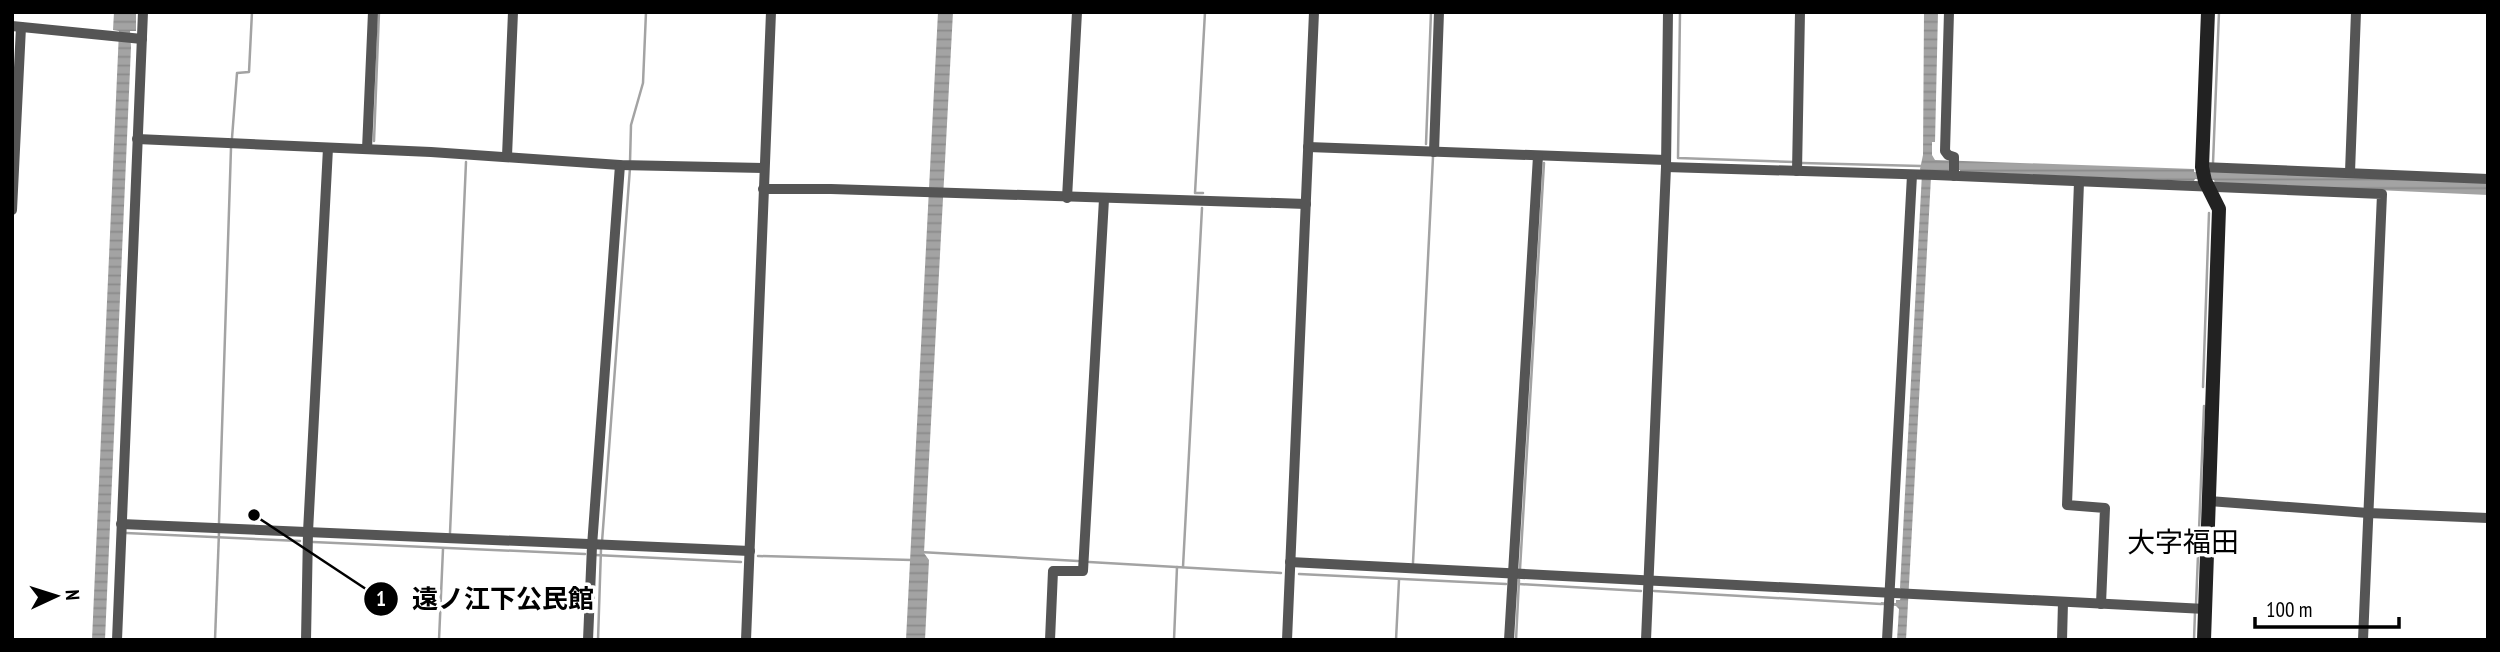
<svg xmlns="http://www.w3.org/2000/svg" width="2500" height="652" viewBox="0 0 2500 652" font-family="'PT Sans Narrow','Noto Sans JP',sans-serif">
	<defs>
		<pattern id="water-rules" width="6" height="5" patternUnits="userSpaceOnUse" patternTransform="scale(1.75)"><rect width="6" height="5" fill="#a3a3a3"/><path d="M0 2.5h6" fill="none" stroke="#8b8b8b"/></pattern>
	</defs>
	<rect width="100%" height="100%" fill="#fff"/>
	<g fill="url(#water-rules)">
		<polygon points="114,12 136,12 136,31 130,31 131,47 105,640 92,640 119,31 113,30"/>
		<polygon points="938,12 953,12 924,553 929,560 925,640 906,640"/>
		<polygon points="1924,12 1938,12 1935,142 1932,142 1932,155 1935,160 2194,169 2194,172 2210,173 2210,170 2488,183 2488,195 2215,183 2214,180 2195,179 2194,181 1960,172 1960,170 1951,170 1931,177 1906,640 1897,640 1899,609 1896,606 1880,605 1881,602 1896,603 1896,600 1900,600 1902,590 1900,588 1922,173 1920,169 1923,155"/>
	</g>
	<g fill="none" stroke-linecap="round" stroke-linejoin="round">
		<g stroke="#a3a3a3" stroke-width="2.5">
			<polyline points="1680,12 1678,158 1795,162"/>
			<polyline points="232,138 237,73 249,72 252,12"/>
			<polyline points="374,141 379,12"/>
			<polyline points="1426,144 1431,12"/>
			<polyline points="630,162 631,125 643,83 646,12"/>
			<polyline points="1802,163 1921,166"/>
			<polyline points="2213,163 2219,12"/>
			<polyline points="1203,193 1195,193 1205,12"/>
			<polyline points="2203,387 2209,213"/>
			<polyline points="219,523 231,148"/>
			<polyline points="126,533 300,541"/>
			<polyline points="450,533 466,162"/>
			<polyline points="313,542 585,554"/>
			<polyline points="602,542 630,168"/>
			<polyline points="920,552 1078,561"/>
			<polyline points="595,555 741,562"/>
			<polyline points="758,556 912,560"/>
			<polyline points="1089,562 1281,573"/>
			<polyline points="1413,563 1433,157"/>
			<polyline points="1183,567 1202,208"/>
			<polyline points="1520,569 1544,163"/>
			<polyline points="1299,574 1506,584"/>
			<polyline points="1519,584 1641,591"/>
			<polyline points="1654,591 1881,604"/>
			<polyline points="2196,605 2204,406"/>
			<polyline points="215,640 219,532"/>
			<polyline points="439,640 443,549"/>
			<polyline points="598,640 601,549"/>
			<polyline points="1174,640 1177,567"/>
			<polyline points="1396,640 1399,580"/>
			<polyline points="1516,640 1519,580"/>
			<polyline points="2194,640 2195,612"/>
		</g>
		<g stroke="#555" stroke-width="10">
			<polyline points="1949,12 1945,151 1948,155 1954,157 1954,176"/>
			<polyline points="12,26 142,39"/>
			<polyline points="137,139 431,152 620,165 763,168"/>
			<polyline points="1308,147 1666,160"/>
			<polyline points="367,149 373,12"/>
			<polyline points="1434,152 1439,12"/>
			<polyline points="507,156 513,12"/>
			<polyline points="1666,167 1935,175 2382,194 2363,640"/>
			<polyline points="2202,167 2488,179"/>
			<polyline points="1797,171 1800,12"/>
			<polyline points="2350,172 2356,12"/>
			<polyline points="2079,182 2067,505 2105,508 2101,604"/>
			<polyline points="763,189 831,189 1306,204"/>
			<polyline points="1067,198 1077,12"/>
			<polyline points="12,210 21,27"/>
			<polyline points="2209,501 2368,513 2488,518"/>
			<polyline points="121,524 750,551"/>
			<polyline points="1290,562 2205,609"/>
			<polyline points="117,640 143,12"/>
			<polyline points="306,640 308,532 328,148"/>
			<polyline points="588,640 592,546 620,165"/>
			<polyline points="746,640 771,12"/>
			<polyline points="1050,640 1053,571 1083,571 1104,199"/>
			<polyline points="1287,640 1314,12"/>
			<polyline points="1509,640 1538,156"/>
			<polyline points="1646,640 1666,167 1668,12"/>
			<polyline points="1887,640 1912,175"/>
			<polyline points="2062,640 2063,602"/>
		</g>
		<polyline stroke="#222" stroke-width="14" points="2204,640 2219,209 2205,181 2202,167 2208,12"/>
	</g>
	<g text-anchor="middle" stroke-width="7" stroke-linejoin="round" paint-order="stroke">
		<g font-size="28" fill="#000" stroke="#fff">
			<text x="2183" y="552">大字福田</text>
		</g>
	</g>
	<path fill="none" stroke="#000" stroke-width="2.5" d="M254 515L381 599"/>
	<g fill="#000" stroke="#fff" stroke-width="2.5">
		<circle cx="254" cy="515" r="7"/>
		<circle cx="381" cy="599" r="18"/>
	</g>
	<g font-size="21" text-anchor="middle" font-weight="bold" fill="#fff">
		<text x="381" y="606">1</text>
	</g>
	<g font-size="26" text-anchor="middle" font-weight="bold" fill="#000" stroke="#fff" stroke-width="7" stroke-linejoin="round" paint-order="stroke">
		<text x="503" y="608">遠ノ江下公民館</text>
	</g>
	<rect width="2500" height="652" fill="none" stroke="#000000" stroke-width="28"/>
	<g transform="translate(56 596) rotate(86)" stroke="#ffffff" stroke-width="5" paint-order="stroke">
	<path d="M0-5L12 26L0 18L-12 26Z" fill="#000000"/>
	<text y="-10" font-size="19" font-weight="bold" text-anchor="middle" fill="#000000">N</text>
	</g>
	<path d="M2255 617v10h144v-10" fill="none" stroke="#000000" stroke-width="3.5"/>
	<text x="2266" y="617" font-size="21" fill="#000000" stroke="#ffffff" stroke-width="5" paint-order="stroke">100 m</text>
</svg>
